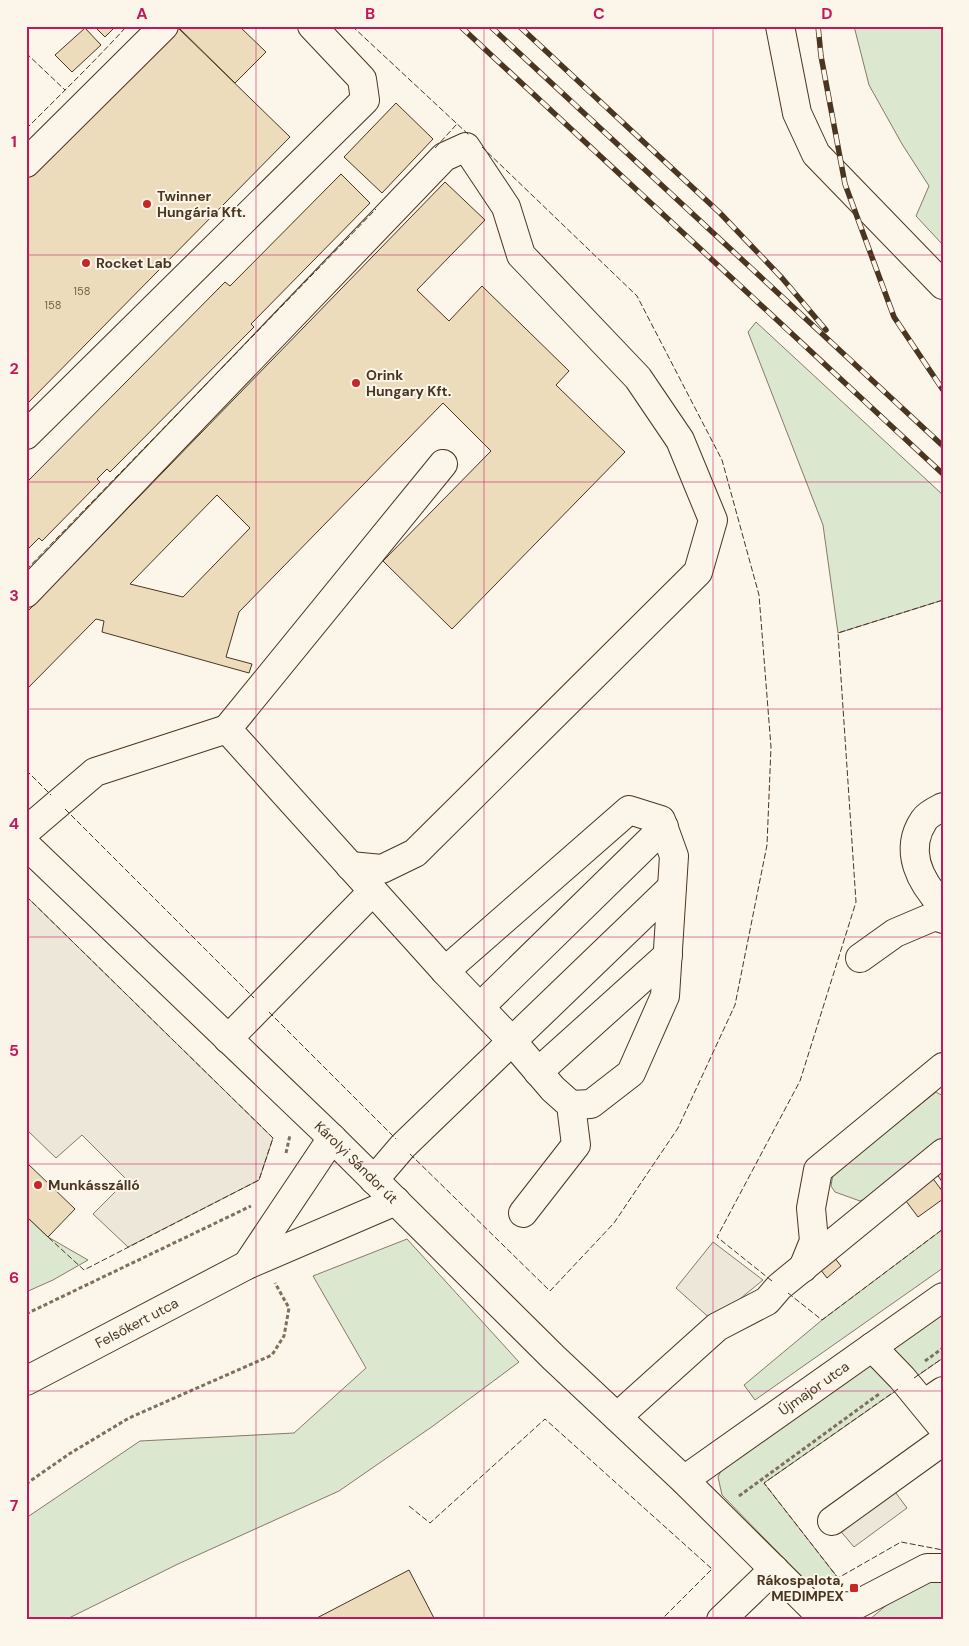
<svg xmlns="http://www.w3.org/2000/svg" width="969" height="1646" viewBox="0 0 969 1646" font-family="'DM Sans',sans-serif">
	<rect width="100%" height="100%" fill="#fbf6e9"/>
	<g fill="#dce7d0" stroke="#887966">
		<polygon points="854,26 943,26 943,245 916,216 929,186 902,144 869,85"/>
		<polygon points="756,322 943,495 943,600 838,633 823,525 748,332"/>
		<polygon points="936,1092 943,1096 943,1142 884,1191 860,1201 835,1192 831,1186 833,1174"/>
		<polygon points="26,1216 48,1237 88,1260 53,1280 26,1292"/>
		<polygon points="943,1229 943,1268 755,1400 744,1385 822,1320"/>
		<polygon points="407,1239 519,1362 433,1426 339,1491 178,1564 65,1620 26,1620 26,1518 140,1441 294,1433 366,1368 313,1276"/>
		<polygon points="943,1304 943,1358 764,1483 838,1578 808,1583 722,1495 718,1477 727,1458"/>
		<polygon points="936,1580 943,1580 943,1620 869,1620 889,1603 915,1586"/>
	</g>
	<g fill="#ede7d9" stroke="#887966">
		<polygon points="26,896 273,1138 259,1180 128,1247 93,1214 127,1180 82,1135 56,1158 26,1129"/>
		<polygon points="713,1242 763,1280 713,1321 676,1288"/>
		<polygon points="887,1481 907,1508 854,1547 832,1521"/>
	</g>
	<g fill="#ecdcbc" stroke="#4a3520" fill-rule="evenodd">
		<polygon points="94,26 116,26 105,37"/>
		<polygon points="176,26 290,137 26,405 26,177"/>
		<polygon points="177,26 239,26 266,52 235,83"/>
		<polygon points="85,28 101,45 72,72 55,55"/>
		<polygon points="396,103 433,139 382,193 344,157"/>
		<polygon points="341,174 370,203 251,324 254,327 110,472 107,469 97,479 100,482 42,541 39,538 26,551 26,483 225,282 230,286"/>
		<path d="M 445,182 L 485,220 L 417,290 L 449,321 L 482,286 L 569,371 L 556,385 L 625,452 L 452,629 L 383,561 L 491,451 L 443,403 L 239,612 L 226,657 L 252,664 L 249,673 L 102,632 L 104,621 L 96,619 L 26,690 L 26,613 ZM 217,495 L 250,528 L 183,597 L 130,584 Z"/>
		<polygon points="26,1162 75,1209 48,1237 26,1216"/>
		<polygon points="943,1168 943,1183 936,1173"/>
		<polygon points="931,1176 943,1192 943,1199 918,1217 903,1197"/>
		<polygon points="834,1257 841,1266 827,1278 820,1269"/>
		<polygon points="409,1570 435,1620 313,1620"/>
	</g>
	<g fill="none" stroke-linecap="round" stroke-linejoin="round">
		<defs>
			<g id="minor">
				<polyline points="780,26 797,113 816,154 943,285"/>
				<polyline points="26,163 164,26"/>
				<polyline points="26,435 365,100 362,79 312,26"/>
				<polyline points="26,593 444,157 466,147 506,207 521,255 638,378 680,440 713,520 698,572 415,853 382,869 350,866"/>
				<path d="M 943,807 C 937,810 928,814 924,820 C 903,851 921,883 943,906"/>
				<polyline points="26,831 95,772 227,729"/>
				<path id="s1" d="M 26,845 L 332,1138 L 554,1358 L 684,1480 L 825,1620"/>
				<polyline points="860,958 895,933 935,916 943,919"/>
				<polyline points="445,971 629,810 661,820 674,856 665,996 631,1073 591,1104 571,1105"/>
				<polyline points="480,1007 664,827"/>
				<polyline points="228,1039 373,891"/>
				<polyline points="538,1072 668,955"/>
				<polyline points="374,1180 403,1146 512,1041 445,971 227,729 443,464"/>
				<polyline points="523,1213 576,1145 571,1105 553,1089 512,1041 672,887"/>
				<polyline points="247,1265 332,1138"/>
				<polyline points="803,1268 814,1241 811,1208 818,1170 943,1067"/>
				<polyline points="872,1347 902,1378 943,1428"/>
				<path id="s2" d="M 26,1381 L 247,1265 L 396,1201"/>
				<polyline points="924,1404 943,1391"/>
				<polyline points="617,1417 717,1327 767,1301 779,1287 943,1153"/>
				<path id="s3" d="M 684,1480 L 943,1297"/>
				<polyline points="832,1521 943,1441"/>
				<polyline points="813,1607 854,1606 927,1568 943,1568"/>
				<polyline points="721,1620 774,1569"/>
			</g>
		</defs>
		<use href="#minor" stroke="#4a3520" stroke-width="30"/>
		<g stroke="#7f6f5c" stroke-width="3" stroke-dasharray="4 2.5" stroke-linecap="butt">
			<polyline points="286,1153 290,1135"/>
			<polyline points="26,1314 251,1206"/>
			<polyline points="925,1361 943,1348"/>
			<polyline points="26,1484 69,1454 129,1418 272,1355 284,1336 289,1308 275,1283"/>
			<polyline points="739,1496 879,1394"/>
		</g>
		<use href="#minor" stroke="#fbf6e9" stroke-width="28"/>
		<defs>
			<g id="rail">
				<polyline points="460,26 943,474"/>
				<polyline points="490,26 943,446"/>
				<polyline points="519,26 720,213 782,278 826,330"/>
				<polyline points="818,26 821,56 845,184 894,317 943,390"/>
			</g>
		</defs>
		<use href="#rail" stroke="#4a3520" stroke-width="5.5"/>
		<use href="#rail" stroke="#fbf6e9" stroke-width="4" stroke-dasharray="11" stroke-linecap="butt"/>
		<g stroke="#4a3520" stroke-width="1" stroke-dasharray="6 2.5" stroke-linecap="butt">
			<polyline points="352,26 469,135"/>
			<polyline points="26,53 65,90 66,89"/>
			<path d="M 26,129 C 60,95 94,62 127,26"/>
			<polyline points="435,148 457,124"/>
			<polyline points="26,570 376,209"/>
			<polyline points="26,770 51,795"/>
			<polyline points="65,809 254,998"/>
			<polyline points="26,896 273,1138 259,1180 84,1270 48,1237"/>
			<polyline points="269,1012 396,1139"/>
			<polyline points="410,1154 550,1291 614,1223 678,1128 735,1005 767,845 771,747 759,595 722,460 637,296 482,147"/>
			<polyline points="772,1281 717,1237 800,1081 856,902 838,633 943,600"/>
			<polyline points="788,1293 822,1320 943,1229"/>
			<polyline points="914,1378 943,1358"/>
			<polyline points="898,1389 764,1483 838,1578 901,1542 943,1550"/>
			<polyline points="409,1506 430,1523 545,1419 712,1569 661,1620"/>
		</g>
	</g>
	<path fill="none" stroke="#c2185b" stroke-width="1" stroke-opacity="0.55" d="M 256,26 L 256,1620M 484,26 L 484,1620M 713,26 L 713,1620M 26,255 L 943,255M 26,482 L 943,482M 26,709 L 943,709M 26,937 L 943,937M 26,1164 L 943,1164M 26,1391 L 943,1391"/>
	<g fill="#c62828" stroke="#fbf6e9" stroke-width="2">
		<circle cx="147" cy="204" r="5"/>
		<circle cx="86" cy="263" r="5"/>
		<circle cx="356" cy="383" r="5"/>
		<circle cx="38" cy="1185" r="5"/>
		<rect x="849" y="1583" width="10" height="10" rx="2.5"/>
	</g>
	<g text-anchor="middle" stroke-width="4" stroke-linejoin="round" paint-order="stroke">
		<g font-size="11" fill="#725f47">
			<text x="82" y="295">158</text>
			<text x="53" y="309">158</text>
		</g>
		<g font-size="14" font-weight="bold" fill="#4a3520" stroke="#fbf6e9" text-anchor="start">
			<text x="157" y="201">Twinner<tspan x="157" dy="16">Hungária Kft.</tspan></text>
			<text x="96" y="268">Rocket Lab</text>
			<text x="366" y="380">Orink<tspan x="366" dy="16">Hungary Kft.</tspan></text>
			<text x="48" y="1190">Munkásszálló</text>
			<text x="844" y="1585" text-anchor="end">Rákospalota,<tspan x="844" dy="16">MEDIMPEX</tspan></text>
		</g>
		<g font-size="14" fill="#4a3520" stroke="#fbf6e9">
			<text dy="5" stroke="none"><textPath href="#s1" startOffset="458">Károlyi Sándor út</textPath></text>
			<text dy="5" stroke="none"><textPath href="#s2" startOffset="125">Felsőkert utca</textPath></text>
			<text dy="5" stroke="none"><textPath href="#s3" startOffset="159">Újmajor utca</textPath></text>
		</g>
	</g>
	<rect width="969" height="1646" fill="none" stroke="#fbf6e9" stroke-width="55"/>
	<rect x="28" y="28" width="914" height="1590" fill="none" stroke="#c2185b" stroke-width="2"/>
	<g font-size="16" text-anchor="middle" font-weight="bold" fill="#c2185b">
		<text x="142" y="19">A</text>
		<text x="370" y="19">B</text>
		<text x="599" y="19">C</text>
		<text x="827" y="19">D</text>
		<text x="14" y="147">1</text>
		<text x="14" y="374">2</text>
		<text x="14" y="601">3</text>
		<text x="14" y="829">4</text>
		<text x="14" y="1056">5</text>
		<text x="14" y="1283">6</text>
		<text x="14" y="1511">7</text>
	</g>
</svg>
